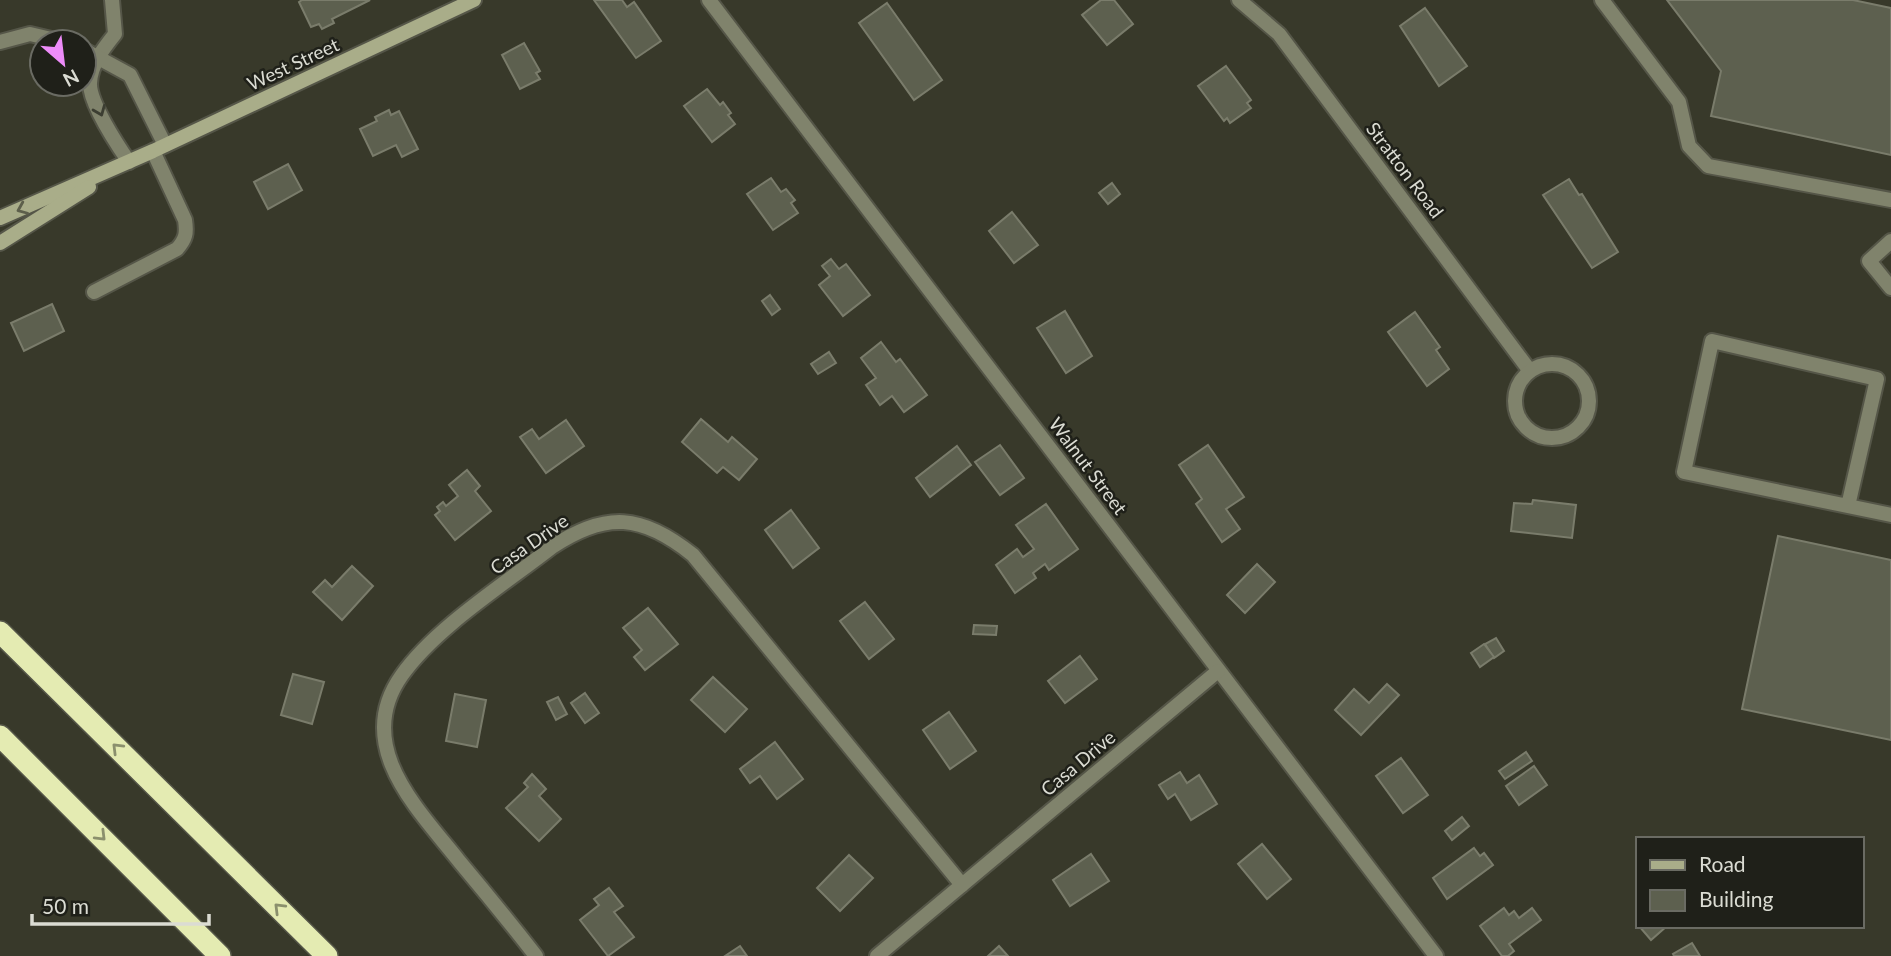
<svg xmlns="http://www.w3.org/2000/svg" width="1891" height="956" viewBox="0 0 1891 956" font-family="Lato,sans-serif">
	<rect width="100%" height="100%" fill="#38392a"/>
	<g fill="#5d604f" stroke="#7a7c6b" stroke-width="2">
		<polygon points="302,0 370,0 332,19 334,23 322,29 319,24 311,27 299,2"/>
		<polygon points="594,0 622,0 627,7 634,2 661,41 636,58"/>
		<polygon points="1101,0 1114,0 1133,24 1107,45 1082,15"/>
		<polygon points="1667,0 1853,0 1891,8 1891,155 1711,116 1721,71"/>
		<polygon points="887,3 942,80 914,100 859,23"/>
		<polygon points="1425,8 1467,66 1439,86 1400,26"/>
		<polygon points="524,43 540,71 536,73 540,79 520,89 502,55"/>
		<polygon points="1226,66 1251,100 1247,103 1251,108 1230,123 1227,118 1224,121 1198,86"/>
		<polygon points="707,89 720,105 723,102 731,113 728,115 735,124 712,142 684,106"/>
		<polygon points="389,110 391,115 399,111 418,149 402,157 396,145 373,156 360,129 377,121 375,117"/>
		<polygon points="288,164 302,190 268,209 254,182"/>
		<polygon points="771,178 781,192 786,189 795,200 791,203 798,213 773,230 747,194"/>
		<polygon points="1569,179 1579,195 1582,194 1618,252 1592,268 1543,195"/>
		<polygon points="1112,183 1120,194 1108,204 1099,193"/>
		<polygon points="1012,212 1038,245 1014,263 989,231"/>
		<polygon points="831,259 839,269 846,264 870,295 843,316 819,285 830,276 822,266"/>
		<polygon points="770,295 780,309 772,315 762,301"/>
		<polygon points="52,304 64,331 24,351 11,323"/>
		<polygon points="1065,311 1092,356 1066,373 1037,328"/>
		<polygon points="1415,312 1440,347 1436,350 1449,369 1427,386 1388,332"/>
		<polygon points="881,342 896,362 900,359 927,395 904,412 892,396 880,405 866,385 876,378 861,358"/>
		<polygon points="829,352 836,363 818,374 811,364"/>
		<polygon points="701,419 728,442 732,437 757,459 739,480 723,467 717,473 682,442"/>
		<polygon points="566,420 584,446 546,473 520,437 532,429 539,439"/>
		<polygon points="1000,445 1024,478 1000,495 975,462"/>
		<polygon points="1208,445 1244,497 1226,509 1240,529 1222,542 1196,504 1202,499 1179,465"/>
		<polygon points="957,446 971,465 930,497 916,478"/>
		<polygon points="467,470 480,486 475,491 491,511 455,540 435,515 440,511 437,507 443,502 446,506 458,496 449,485"/>
		<polygon points="1533,500 1576,505 1572,538 1511,531 1514,503 1532,504"/>
		<polygon points="1046,504 1078,549 1049,570 1045,564 1033,573 1036,578 1015,593 996,565 1017,549 1023,557 1034,549 1016,525"/>
		<polygon points="791,510 819,548 793,568 765,530"/>
		<polygon points="1778,536 1891,560 1891,740 1742,709"/>
		<polygon points="1257,564 1275,582 1245,613 1227,595"/>
		<polygon points="352,566 373,586 342,620 313,592 325,580 332,587"/>
		<polygon points="865,602 894,639 869,659 840,621"/>
		<polygon points="648,608 678,644 645,670 634,657 642,650 623,628"/>
		<polygon points="974,625 997,626 996,635 973,634"/>
		<polygon points="1496,638 1504,651 1494,658 1485,644"/>
		<polygon points="1484,644 1494,657 1480,667 1471,653"/>
		<polygon points="1080,656 1097,679 1065,703 1048,681"/>
		<polygon points="293,674 324,682 312,724 281,715"/>
		<polygon points="713,677 747,709 725,732 691,700"/>
		<polygon points="1387,684 1399,695 1361,735 1335,710 1354,689 1369,703"/>
		<polygon points="585,693 599,713 585,723 571,703"/>
		<polygon points="455,694 486,700 477,747 446,741"/>
		<polygon points="558,697 567,714 556,720 547,702"/>
		<polygon points="949,712 976,751 950,769 923,730"/>
		<polygon points="775,742 803,779 777,799 760,776 750,783 740,769"/>
		<polygon points="1526,752 1532,761 1505,779 1499,771"/>
		<polygon points="1401,758 1428,795 1403,813 1376,776"/>
		<polygon points="1534,766 1547,785 1519,805 1506,786"/>
		<polygon points="1180,772 1187,783 1199,775 1217,804 1191,820 1175,794 1168,799 1159,785"/>
		<polygon points="532,774 546,789 539,796 561,819 539,841 506,808 528,787 524,783"/>
		<polygon points="1462,817 1469,826 1452,840 1445,831"/>
		<polygon points="1262,844 1291,879 1267,899 1238,864"/>
		<polygon points="1474,848 1480,856 1484,853 1493,865 1447,899 1433,878"/>
		<polygon points="1091,854 1109,881 1070,906 1053,880"/>
		<polygon points="849,855 873,878 840,911 817,888"/>
		<polygon points="609,888 623,906 614,912 634,937 608,956 580,920 599,905 594,899"/>
		<polygon points="1504,908 1509,915 1514,911 1519,918 1532,908 1541,920 1509,944 1514,951 1508,956 1502,956 1480,926"/>
		<polygon points="1639,926 1667,926 1651,940"/>
		<polygon points="1692,943 1700,956 1674,956 1673,954"/>
		<polygon points="740,946 747,956 725,956"/>
		<polygon points="999,946 1008,956 988,956"/>
	</g>
	<g fill="none" stroke-linecap="round" stroke-linejoin="round">
		<defs>
			<g id="lane">
				<path d="M 112,0 L 115,34 C 103,49 91,64 90,83 C 89,102 118,146 129,162"/>
				<polyline points="1602,0 1679,102 1689,146 1708,166 1891,200"/>
				<polyline points="0,42 30,34 64,42"/>
				<polyline points="84,50 130,75 165,145"/>
				<polyline points="1891,241 1869,261 1891,288"/>
				<path d="M 94,292 L 177,249 C 186,239 187,233 185,220 L 153,151"/>
				<polyline points="1848,506 1877,379 1712,341 1684,472 1891,515"/>
			</g>
			<g id="street">
				<polyline points="709,0 1436,956"/>
				<polyline points="1239,0 1279,34 1530,371"/>
				<circle cx="1552" cy="401" r="37"/>
				<path d="M 536,956 C 511,924 485,892 459,861 C 417,808 352,745 402,675 C 435,628 506,583 552,547 C 606,511 642,514 693,555 L 962,885"/>
				<polyline points="877,956 1218,671"/>
			</g>
			<g id="secondary">
				<polyline points="0,218 153,151 474,0"/>
				<polyline points="0,243 89,187"/>
			</g>
			<g id="highway">
				<polyline points="0,632 327,956"/>
				<polyline points="0,736 220,956"/>
			</g>
		</defs>
		<use href="#lane" stroke="#555648" stroke-width="18"/>
		<use href="#street" stroke="#555648" stroke-width="18"/>
		<use href="#secondary" stroke="#555648" stroke-width="18"/>
		<use href="#highway" stroke="#555648" stroke-width="24"/>
		<use href="#lane" stroke="#80836c" stroke-width="14"/>
		<use href="#street" stroke="#80836c" stroke-width="14"/>
		<use href="#secondary" stroke="#a9ad89" stroke-width="14"/>
		<use href="#highway" stroke="#e4ebb2" stroke-width="21"/>
	</g>
	<defs><path id="oneway-chevron" d="M-2-3.5L2.5 0L-2 3.5" fill="none" stroke-width="1.6" stroke-linecap="round" stroke-linejoin="round" transform="scale(1.75)"/></defs>
	<use stroke="#3c3e32" href="#oneway-chevron" transform="translate(100 111) rotate(68)"/>
	<use stroke="#5d5f4b" href="#oneway-chevron" transform="translate(22 209) rotate(157)"/>
	<g stroke="#8b906d">
		<use href="#oneway-chevron" transform="translate(117 748) rotate(-135)"/>
		<use href="#oneway-chevron" transform="translate(101 836) rotate(45)"/>
		<use href="#oneway-chevron" transform="translate(279 908) rotate(-135)"/>
	</g>
	<g text-anchor="middle" stroke-width="5" stroke-linejoin="round" paint-order="stroke">
		<g font-size="19" fill="#dbdcd3" stroke="#1f2019">
			<text transform="translate(293 64) rotate(-25)" y="7">West Street</text>
			<text transform="translate(1405 170) rotate(53)" y="7">Stratton Road</text>
			<text transform="translate(1088 466) rotate(53)" y="7">Walnut Street</text>
			<text transform="translate(529 544) rotate(-35)" y="7">Casa Drive</text>
			<text transform="translate(1078 763) rotate(-40)" y="7">Casa Drive</text>
		</g>
	</g>
	<rect x="1636" y="837" width="228" height="91" fill="#1f2019" stroke="#6a6b63" stroke-width="2"/>
	<rect x="1650" y="860" width="35" height="10" fill="#a9ad89" stroke="#6a6b63" stroke-width="2"/>
	<text x="1699" y="872" font-size="21" fill="#dbdcd3">Road</text>
	<rect x="1650" y="890" width="35" height="21" fill="#5d604f" stroke="#6a6b63" stroke-width="2"/>
	<text x="1699" y="907" font-size="21" fill="#dbdcd3">Building</text>
	<g transform="translate(63 63) rotate(152)"><circle r="33" fill="#1f2019" stroke="#6a6b63" stroke-width="2"/>
	<path d="M0-5L12 26L0 18L-12 26Z" fill="#ed8cf9"/>
	<text y="-10" font-size="19" font-weight="bold" text-anchor="middle" fill="#dbdcd3">N</text>
	</g>
	<path d="M32 914v10h177v-10" fill="none" stroke="#dbdcd3" stroke-width="3.5"/>
	<text x="42" y="914" font-size="21" fill="#dbdcd3" stroke="#1f2019" stroke-width="5" paint-order="stroke">50 m</text>
</svg>
